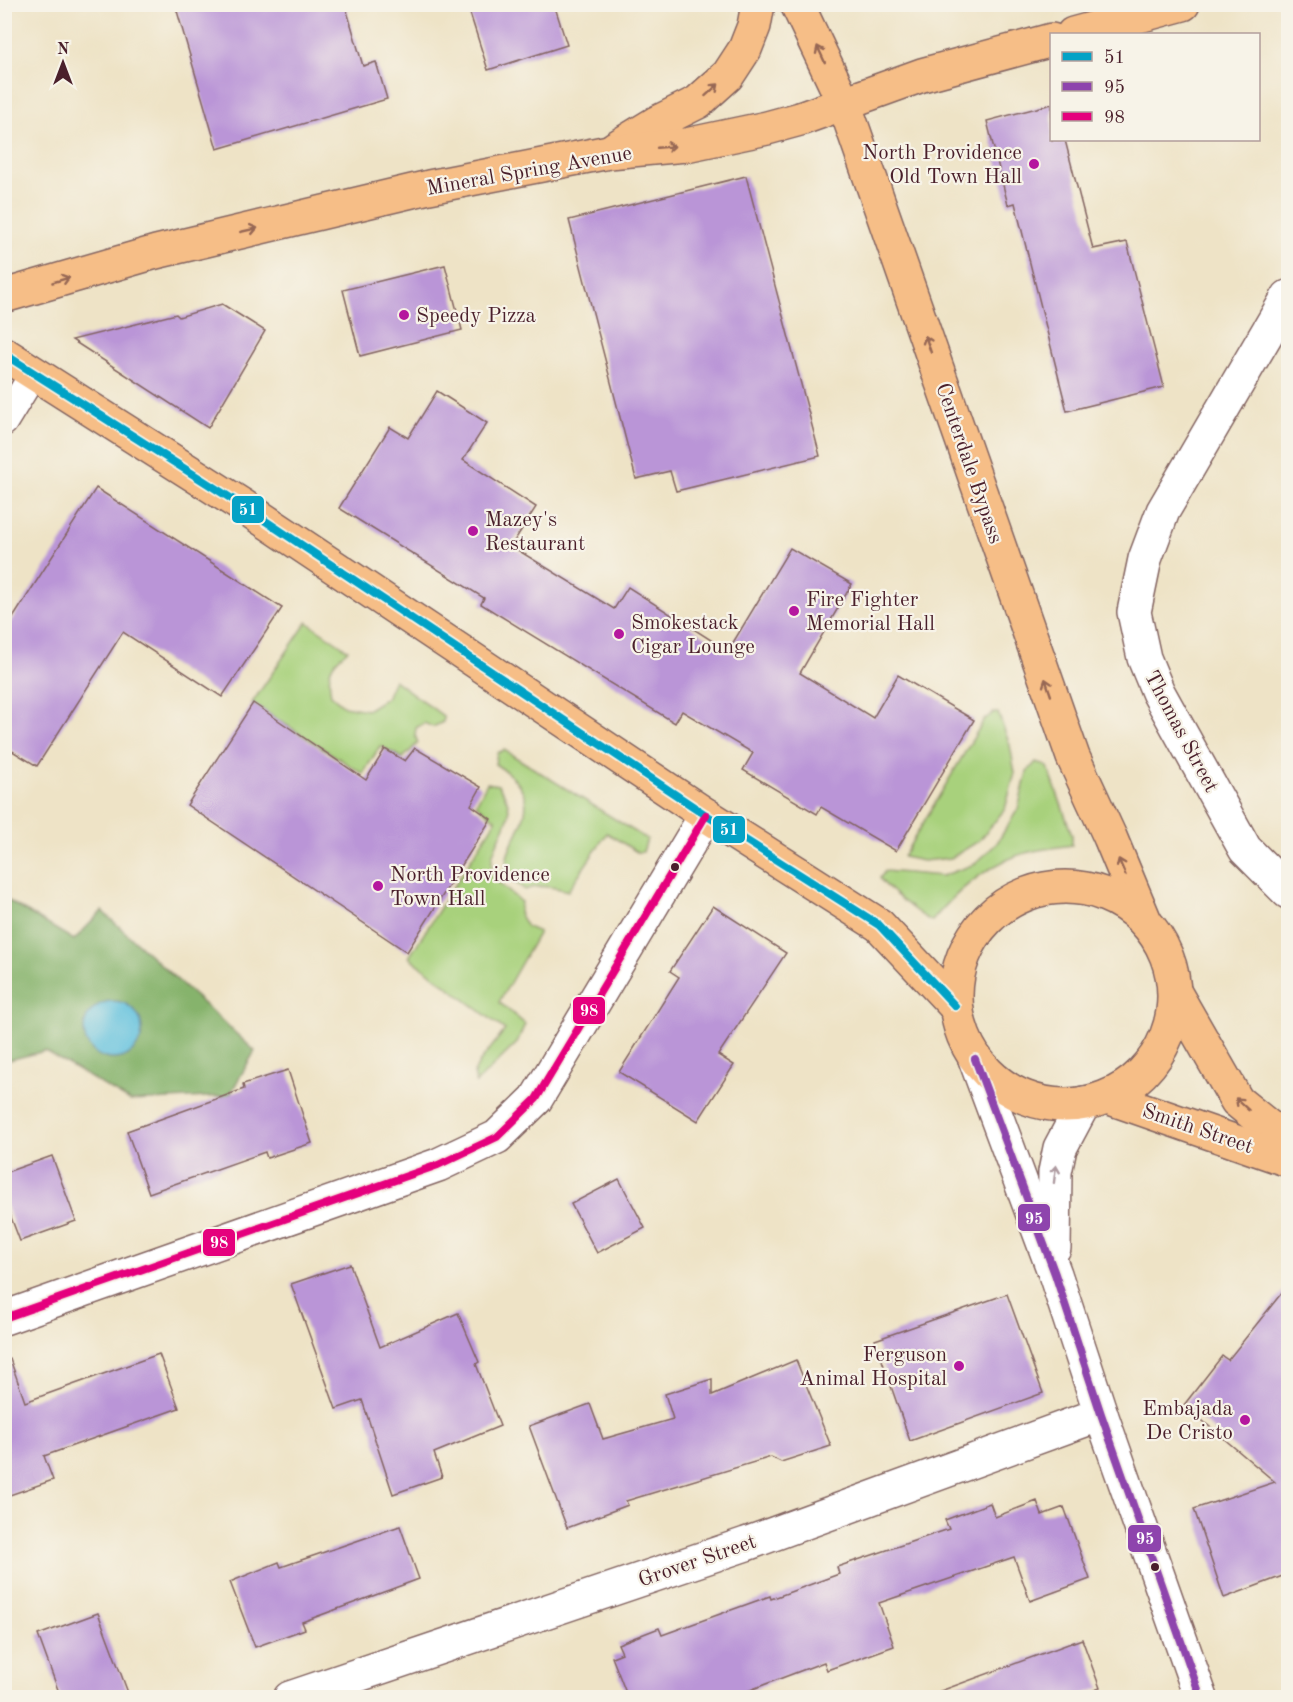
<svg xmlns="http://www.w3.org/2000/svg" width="1293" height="1702" viewBox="0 0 1293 1702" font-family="'Old Standard TT',serif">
	<rect width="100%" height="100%" fill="#f7f3e8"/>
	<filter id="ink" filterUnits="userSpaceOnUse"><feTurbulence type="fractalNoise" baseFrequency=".0167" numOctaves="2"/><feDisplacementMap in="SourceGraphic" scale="12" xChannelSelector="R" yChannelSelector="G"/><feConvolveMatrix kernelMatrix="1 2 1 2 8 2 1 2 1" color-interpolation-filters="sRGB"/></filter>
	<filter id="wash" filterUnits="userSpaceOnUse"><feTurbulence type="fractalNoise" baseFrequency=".008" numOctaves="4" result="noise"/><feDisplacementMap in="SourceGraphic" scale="24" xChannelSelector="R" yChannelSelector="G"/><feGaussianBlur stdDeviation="1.35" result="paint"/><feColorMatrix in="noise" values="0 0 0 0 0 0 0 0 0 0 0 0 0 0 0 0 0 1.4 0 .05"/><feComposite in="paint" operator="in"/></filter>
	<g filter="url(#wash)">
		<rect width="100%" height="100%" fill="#eee3c6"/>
		<g fill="#a8d17c" stroke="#797854" stroke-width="1.5">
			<path d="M 307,622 L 348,650 C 329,665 327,671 331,695 L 344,706 L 367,710 L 386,698 L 394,680 L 443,716 L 443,722 L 433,727 L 424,723 L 416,728 L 415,735 L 418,743 L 403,758 L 380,746 L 363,774 L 252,703 Z"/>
			<polygon points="993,713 998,713 1010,745 1015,773 1005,809 979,841 951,858 923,861 903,857 984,720"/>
			<path d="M 504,750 L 647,839 L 643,852 L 637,852 L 607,833 L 568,891 C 553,887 540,884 525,890 C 521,886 513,882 510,878 C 489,843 566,808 495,764 L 497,753 Z"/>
			<path d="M 1036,762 L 1048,767 L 1072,835 L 1072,845 C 1054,848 1033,849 1016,856 C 982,869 955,893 932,921 C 924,919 883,886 880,878 L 885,871 L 942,876 L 975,864 L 997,843 L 1018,809 L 1027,772 Z"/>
			<path d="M 487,783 L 498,785 C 521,815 502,825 493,854 C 491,861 492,870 492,877 L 521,902 L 519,913 L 527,927 L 539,932 L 499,1002 L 525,1024 L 517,1043 L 476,1083 L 474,1073 L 479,1063 L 505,1030 L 409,957 L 496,820 L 476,804 Z"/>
		</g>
		<polygon fill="#86b36c" stroke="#68694c" stroke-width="1.5" points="4,898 74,940 102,911 255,1051 229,1096 130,1101 45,1051 5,1061"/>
		<circle fill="#60c1de" stroke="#557084" stroke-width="1.5" cx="113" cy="1030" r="29"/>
		<g id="blocks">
			<g fill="#ba95d7">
				<polygon points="175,4 345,4 363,66 376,62 387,99 217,149"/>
				<polygon points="467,4 554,4 567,45 488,70"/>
				<polygon points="1052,104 1052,140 1065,140 1093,249 1127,242 1164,387 1067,411 1015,203 1008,205 987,121"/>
				<polygon points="746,176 820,456 676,491 670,471 636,479 569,220"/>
				<polygon points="445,265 462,330 360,356 343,290"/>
				<polygon points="222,304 265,331 208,428 72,340 176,314 179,317"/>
				<polygon points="437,391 487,423 463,460 536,507 511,546 614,609 628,587 728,651 790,548 852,584 800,673 873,718 898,675 974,720 896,851 821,807 817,814 743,770 753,753 682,711 675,723 481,604 484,598 339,508 390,427 408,438"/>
				<polygon points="96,488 282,608 222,697 123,632 37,766 4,746 4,632"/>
				<polygon points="253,703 366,780 385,749 405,761 415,748 481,787 471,805 491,819 407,952 187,805"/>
				<polygon points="713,906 786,953 718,1055 734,1065 698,1121 619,1072 679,977 670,971"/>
				<polygon points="288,1070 312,1143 267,1158 265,1152 149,1193 127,1131 244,1089 243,1084"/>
				<polygon points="52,1156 76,1221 20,1241 4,1199 4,1173"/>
				<polygon points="619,1179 645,1228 597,1253 571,1204"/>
				<polygon points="350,1264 380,1347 458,1313 479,1362 476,1364 500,1426 434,1453 442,1477 393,1494 362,1400 336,1409 291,1284"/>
				<polygon points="1288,1285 1288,1574 1224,1598 1194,1509 1275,1482 1184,1405 1222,1356 1228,1360"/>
				<polygon points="1007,1294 1043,1393 910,1441 875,1340"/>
				<polygon points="159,1354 179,1408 44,1456 53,1480 4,1497 4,1360 10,1359 25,1402"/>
				<polygon points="796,1360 831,1446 781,1462 771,1457 626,1501 628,1505 567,1528 529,1426 590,1404 603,1439 673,1419 665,1394 712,1379 712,1395"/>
				<polygon points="1037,1501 1042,1515 1064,1507 1090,1579 1030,1601 1014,1557 879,1603 894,1646 827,1670 824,1662 729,1698 628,1698 612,1657 622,1653 618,1644 659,1628 662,1635 770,1596 771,1599 839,1574 837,1567 949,1529 945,1520 990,1503 995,1517"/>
				<polygon points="400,1526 419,1579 302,1622 305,1629 255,1647 230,1582 279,1562 281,1567"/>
				<polygon points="98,1613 130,1698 61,1698 38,1635"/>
				<polygon points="1082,1639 1100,1688 1074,1698 936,1698 935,1693"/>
			</g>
		</g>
	</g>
	<g filter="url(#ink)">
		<use href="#blocks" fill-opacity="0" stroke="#836461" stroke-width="1.5"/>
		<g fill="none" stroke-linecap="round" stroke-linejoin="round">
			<defs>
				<polyline id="service" points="4,422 34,373"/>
				<g id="minor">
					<polyline points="1288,297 1163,511 1145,559 1134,612 1144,658 1158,692 1245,849 1288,892"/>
					<polyline points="4,1318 438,1165 497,1137 536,1099 706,815"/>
					<polyline points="290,1698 746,1544 1101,1414"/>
				</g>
				<g id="tertiary">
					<polyline points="975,1059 1055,1274 1101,1414 1201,1698"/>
					<polyline points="1054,1248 1055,1172 1060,1148 1084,1103"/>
				</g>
				<g id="primary">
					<polyline points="797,4 844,103 1073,757 1110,837 1145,921"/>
					<polyline points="1073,34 1183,4"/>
					<polyline points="615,148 656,123 698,102 728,75 745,49 754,26 758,4"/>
					<polyline points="4,296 156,252 429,187 609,152 686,145 767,128 800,119 922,75 1052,40"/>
					<polyline points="4,354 243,506 706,815 879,925 955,1006"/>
					<circle cx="1065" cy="996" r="109"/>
					<polyline points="1175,993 1237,1101 1274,1131 1288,1139"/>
					<polyline points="1107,1097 1288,1160"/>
				</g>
			</defs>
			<use href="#service" stroke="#836461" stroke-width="30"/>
			<use href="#minor" stroke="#836461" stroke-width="36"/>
			<use href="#tertiary" stroke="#836461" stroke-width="36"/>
			<use href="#primary" stroke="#836461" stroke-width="36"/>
			<use href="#service" stroke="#fff" stroke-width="27"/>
			<use href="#minor" stroke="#fff" stroke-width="33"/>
			<use href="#tertiary" stroke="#fff" stroke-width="33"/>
			<use href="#primary" stroke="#f6be87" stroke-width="33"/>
			<defs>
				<polyline id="bus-1" points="4,354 243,506 706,815 879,925 955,1006"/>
				<polyline id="bus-2" points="975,1059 1055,1274 1101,1414 1201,1698"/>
				<polyline id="bus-3" points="4,1318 438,1165 497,1137 536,1099 706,815"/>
			</defs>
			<use href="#bus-1" stroke="#f7f3e8" stroke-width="12"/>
			<use href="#bus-2" stroke="#f7f3e8" stroke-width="12"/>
			<use href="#bus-3" stroke="#f7f3e8" stroke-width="12"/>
			<use href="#bus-1" stroke="#04a2c6" stroke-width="8"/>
			<use href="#bus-2" stroke="#8e44ad" stroke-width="8"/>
			<use href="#bus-3" stroke="#e5007d" stroke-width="8"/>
		</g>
		<defs><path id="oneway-shaft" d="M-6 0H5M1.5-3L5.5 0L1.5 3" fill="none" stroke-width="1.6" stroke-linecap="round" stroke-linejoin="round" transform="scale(1.5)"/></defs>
		<g stroke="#976754">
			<use href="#oneway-shaft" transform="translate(821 54) rotate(-115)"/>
			<use href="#oneway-shaft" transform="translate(712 90) rotate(-42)"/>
			<use href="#oneway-shaft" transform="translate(666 147) rotate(-5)"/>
			<use href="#oneway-shaft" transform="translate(249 230) rotate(-13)"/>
			<use href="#oneway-shaft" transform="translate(61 280) rotate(-16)"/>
			<use href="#oneway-shaft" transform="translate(928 344) rotate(-109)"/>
			<use href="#oneway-shaft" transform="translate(1048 687) rotate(-109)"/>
			<use href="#oneway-shaft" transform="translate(1122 867) rotate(-113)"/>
			<use href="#oneway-shaft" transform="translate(1242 1104) rotate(-137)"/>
		</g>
		<use stroke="#ae9aa0" href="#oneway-shaft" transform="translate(1055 1174) rotate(-83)"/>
	</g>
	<g fill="#b5179e" stroke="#f7f3e8" stroke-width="2">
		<circle cx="1034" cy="164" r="6"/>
		<circle cx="404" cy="315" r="6"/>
		<circle cx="473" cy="531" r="6"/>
		<circle cx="794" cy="611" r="6"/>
		<circle cx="619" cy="634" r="6"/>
		<circle cx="378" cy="886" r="6"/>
		<circle cx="959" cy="1366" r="6"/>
		<circle cx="1245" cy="1420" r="6"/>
	</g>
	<g fill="#4a1f2b" stroke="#f7f3e8" stroke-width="2">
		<circle cx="675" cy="867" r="5"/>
		<circle cx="1155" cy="1567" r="5"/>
	</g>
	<g text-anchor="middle" stroke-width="4.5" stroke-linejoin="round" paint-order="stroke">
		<g font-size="21" fill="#4a1f2b" stroke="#f7f3e8" text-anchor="start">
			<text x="1022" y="159" text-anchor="end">North Providence<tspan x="1022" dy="24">Old Town Hall</tspan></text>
			<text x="416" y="322">Speedy Pizza</text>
			<text x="485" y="526">Mazey's<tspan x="485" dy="24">Restaurant</tspan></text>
			<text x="806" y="606">Fire Fighter<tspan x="806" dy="24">Memorial Hall</tspan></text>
			<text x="631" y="629">Smokestack<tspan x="631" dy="24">Cigar Lounge</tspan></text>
			<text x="390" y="881">North Providence<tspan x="390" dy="24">Town Hall</tspan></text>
			<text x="947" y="1361" text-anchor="end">Ferguson<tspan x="947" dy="24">Animal Hospital</tspan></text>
			<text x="1233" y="1415" text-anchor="end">Embajada<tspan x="1233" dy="24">De Cristo</tspan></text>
		</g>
		<g font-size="21" fill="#4a1f2b" stroke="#f7f3e8">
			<text transform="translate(529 170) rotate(-10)" y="7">Mineral Spring Avenue</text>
			<text transform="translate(970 463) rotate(71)" y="7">Centerdale Bypass</text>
			<text transform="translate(1182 731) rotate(62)" y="7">Thomas Street</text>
			<text transform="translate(1198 1128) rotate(19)" y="7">Smith Street</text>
			<text transform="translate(697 1560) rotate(-19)" y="7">Grover Street</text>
		</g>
	</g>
	<g stroke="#f7f3e8" stroke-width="2">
		<rect x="231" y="495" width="34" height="29" rx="6" fill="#04a2c6"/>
		<rect x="712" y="815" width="34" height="29" rx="6" fill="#04a2c6"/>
		<rect x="572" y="996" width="34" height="29" rx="6" fill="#e5007d"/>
		<rect x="1017" y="1203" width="34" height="29" rx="6" fill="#8e44ad"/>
		<rect x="202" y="1228" width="34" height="29" rx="6" fill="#e5007d"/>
		<rect x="1127" y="1524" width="35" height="29" rx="6" fill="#8e44ad"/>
	</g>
	<g font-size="16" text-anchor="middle" font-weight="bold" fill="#fff">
		<text x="248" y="515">51</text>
		<text x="729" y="835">51</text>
		<text x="589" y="1016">98</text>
		<text x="1034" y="1224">95</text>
		<text x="219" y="1248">98</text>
		<text x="1145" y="1544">95</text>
	</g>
	<rect width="1293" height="1702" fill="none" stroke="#f7f3e8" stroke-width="24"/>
	<rect x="1050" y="33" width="210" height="108" fill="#f7f3e8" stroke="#b29e9c" stroke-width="1.5"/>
	<rect x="1062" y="52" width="30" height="9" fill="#04a2c6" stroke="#b29e9c" stroke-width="1.5"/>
	<text x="1104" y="63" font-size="18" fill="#4a1f2b">51</text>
	<rect x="1062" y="82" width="30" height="9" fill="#8e44ad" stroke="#b29e9c" stroke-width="1.5"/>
	<text x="1104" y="93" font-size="18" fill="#4a1f2b">95</text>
	<rect x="1062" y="112" width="30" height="9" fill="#e5007d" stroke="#b29e9c" stroke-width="1.5"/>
	<text x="1104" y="123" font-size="18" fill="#4a1f2b">98</text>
	<g transform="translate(63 63)" stroke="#f7f3e8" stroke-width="4.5" paint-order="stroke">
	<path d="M0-4.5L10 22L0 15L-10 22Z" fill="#4a1f2b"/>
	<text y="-9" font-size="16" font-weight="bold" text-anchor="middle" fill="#4a1f2b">N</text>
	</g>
</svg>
